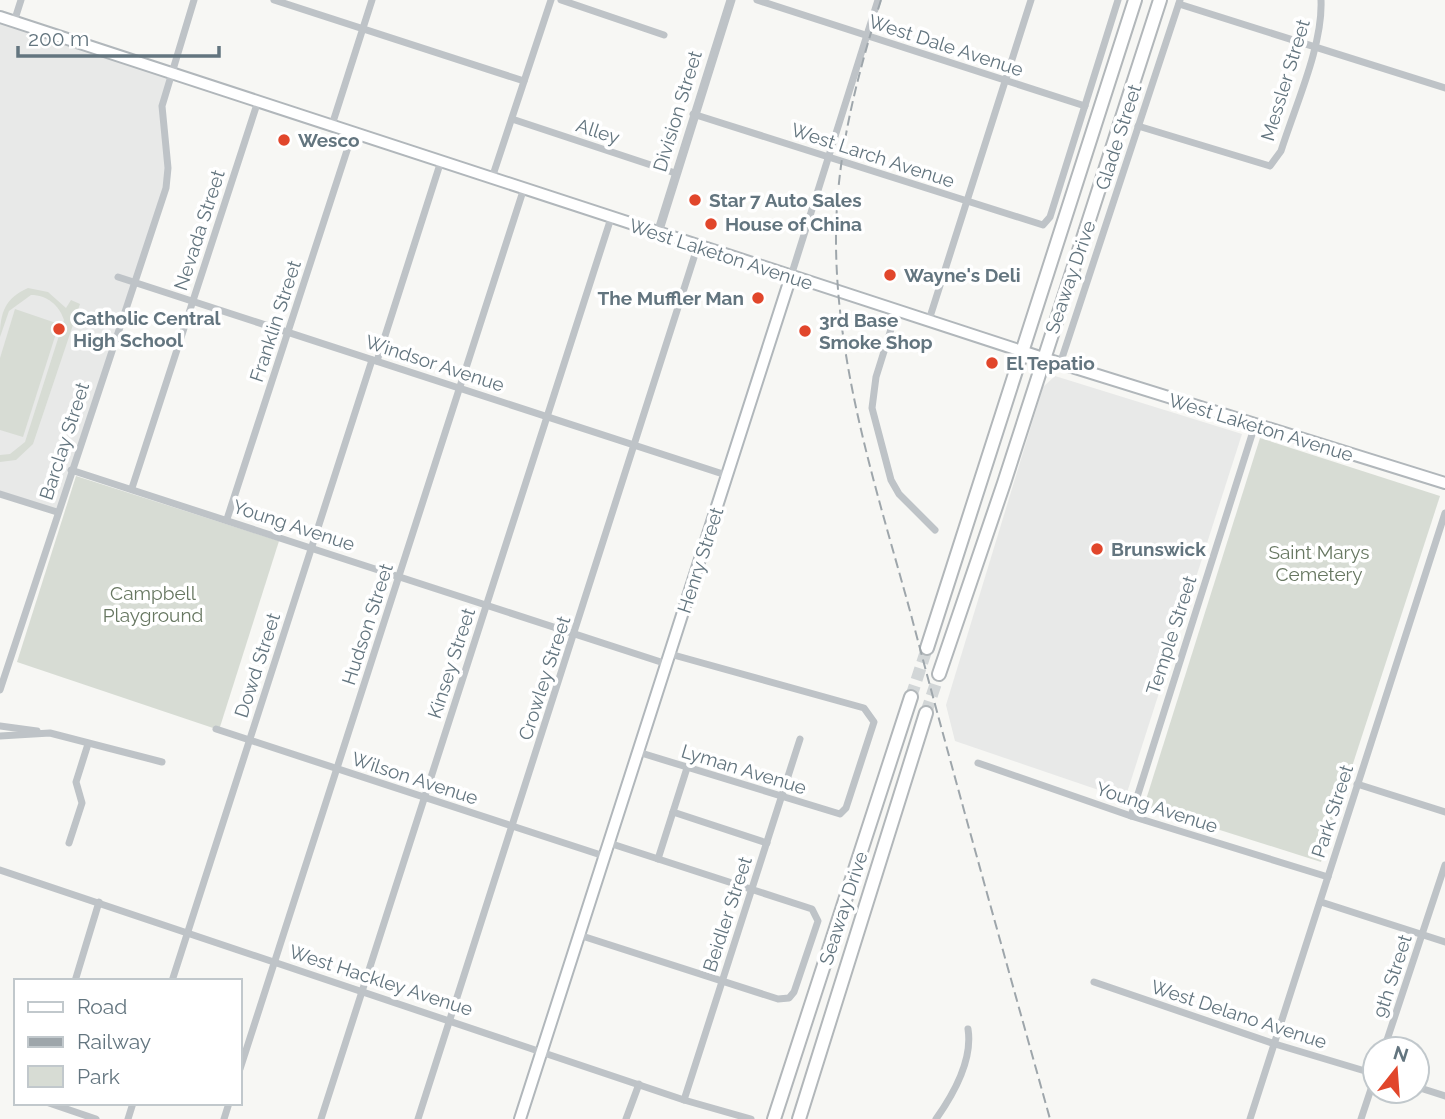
<svg xmlns="http://www.w3.org/2000/svg" width="1445" height="1119" viewBox="0 0 1445 1119" font-family="Raleway,sans-serif">
	<rect width="100%" height="100%" fill="#f7f7f4"/>
	<g fill="#e8e9e8">
		<polygon points="0,17 172,73 164,94 166,188 57,512 0,494"/>
		<polygon points="1055,376 1242,434 1125,799 955,741 946,705 1043,387"/>
	</g>
	<g fill="#d7dcd4">
		<path d="M 28,288 L 48,292 L 66,308 L 71,300 L 80,304 L 33,444 L 16,460 L 0,462 L 0,455 L 10,454 L 25,442 L 64,320 C 59,305 47,295 31,295 L 9,311 L 0,337 C 0,313 5,298 28,288 Z"/>
		<polygon points="15,309 59,324 23,437 0,430 0,358"/>
		<polygon points="1260,438 1440,496 1321,862 1144,806"/>
		<polygon points="76,476 279,541 219,730 17,662"/>
	</g>
	<g fill="none" stroke-linecap="round" stroke-linejoin="round">
		<g stroke="#d2d6d7" stroke-width="12" stroke-dasharray="12 6" stroke-linecap="butt">
			<polyline points="911,697 927,648"/>
			<polyline points="926,713 939,674"/>
		</g>
		<defs>
			<g id="secondary">
				<polyline points="0,17 1043,358 1445,483"/>
				<polyline points="520,1119 791,276"/>
			</g>
			<g id="trunk">
				<polyline points="927,648 1135,0"/>
				<polyline points="939,674 1004,483 1160,0"/>
				<polyline points="774,1119 911,697"/>
				<polyline points="799,1119 926,713"/>
			</g>
		</defs>
		<use href="#secondary" stroke="#b1b7bb" stroke-width="14"/>
		<use href="#trunk" stroke="#b2b7ba" stroke-width="16"/>
		<g stroke="#bec3c7" stroke-width="7">
			<polyline points="274,0 524,81"/>
			<polyline points="561,0 664,35"/>
			<polyline points="757,0 1085,106"/>
			<polyline points="1179,4 1445,88"/>
			<polyline points="14,22 21,0"/>
			<polyline points="693,114 1043,225 1050,217 1118,0"/>
			<polyline points="512,119 675,173"/>
			<polyline points="332,125 372,0"/>
			<path d="M 1138,126 L 1270,166 L 1281,151 C 1295,106 1323,46 1321,0"/>
			<polyline points="492,178 551,0"/>
			<polyline points="791,276 878,0"/>
			<polyline points="118,277 726,475"/>
			<polyline points="897,310 876,377 872,408 891,480 899,494 935,530"/>
			<polyline points="929,320 1031,0"/>
			<polyline points="377,361 441,161"/>
			<polyline points="1060,364 1180,0"/>
			<polyline points="71,470 667,664"/>
			<polyline points="132,488 258,101"/>
			<polyline points="0,494 57,512"/>
			<polyline points="227,519 353,132"/>
			<polyline points="0,690 166,188 168,168 162,106 194,0"/>
			<polyline points="0,726 37,731"/>
			<polyline points="216,729 604,856"/>
			<polyline points="0,736 50,733 162,762"/>
			<polyline points="638,752 840,814 846,808 874,722 864,708 670,654"/>
			<polyline points="978,763 1131,816 1328,877"/>
			<polyline points="1357,784 1445,812"/>
			<polyline points="673,812 767,843"/>
			<polyline points="1131,816 1255,425"/>
			<polyline points="69,843 82,803 76,782 88,744"/>
			<polyline points="658,859 687,768"/>
			<polyline points="0,870 684,1100 751,1119"/>
			<polyline points="1321,902 1445,942"/>
			<polyline points="579,935 778,999 789,998 794,992 818,921 812,909 609,843"/>
			<polyline points="75,981 99,902"/>
			<polyline points="172,981 372,360"/>
			<polyline points="1094,982 1275,1044 1375,1074"/>
			<polyline points="1384,1049 1445,865"/>
			<polyline points="240,1069 524,188"/>
			<polyline points="1417,1087 1445,1096"/>
			<polyline points="684,1100 800,739"/>
			<polyline points="49,1103 96,1119"/>
			<polyline points="128,1119 133,1103"/>
			<polyline points="224,1119 229,1103"/>
			<polyline points="321,1119 611,218"/>
			<polyline points="418,1119 698,245"/>
			<polyline points="626,1119 639,1084"/>
			<path d="M 936,1119 C 953,1095 973,1060 968,1029"/>
			<polyline points="1250,1119 1445,513"/>
			<polyline points="1361,1119 1375,1077"/>
		</g>
		<polyline stroke="#bec3c7" stroke-width="9" points="658,233 731,0"/>
		<use href="#secondary" stroke="#fff" stroke-width="10"/>
		<use href="#trunk" stroke="#fff" stroke-width="12"/>
		<path stroke="#9ea6ab" stroke-width="2" stroke-dasharray="10 5" stroke-linecap="butt" d="M 881,0 C 856,79 835,160 836,244 C 837,370 877,491 910,611 C 955,781 1003,950 1050,1119"/>
	</g>
	<g fill="#e1462b" stroke="#fff" stroke-width="2.5">
		<circle cx="284" cy="140" r="7"/>
		<circle cx="695" cy="200" r="7"/>
		<circle cx="711" cy="224" r="7"/>
		<circle cx="890" cy="275" r="7"/>
		<circle cx="758" cy="298" r="7"/>
		<circle cx="59" cy="329" r="7"/>
		<circle cx="805" cy="331" r="7"/>
		<circle cx="992" cy="363" r="7"/>
		<circle cx="1097" cy="549" r="7"/>
	</g>
	<g text-anchor="middle" stroke-width="7" stroke-linejoin="round" paint-order="stroke">
		<g font-size="19" fill="#63757f" stroke="#fff">
			<text transform="translate(946 45) rotate(18)" y="7">West Dale Avenue</text>
			<text transform="translate(1285 80) rotate(-73)" y="7">Messler Street</text>
			<text transform="translate(677 111) rotate(-73)" y="7">Division Street</text>
			<text transform="translate(598 131) rotate(18)" y="7">Alley</text>
			<text transform="translate(1118 137) rotate(-72)" y="7">Glade Street</text>
			<text transform="translate(873 155) rotate(18)" y="7">West Larch Avenue</text>
			<text transform="translate(199 230) rotate(-72)" y="7">Nevada Street</text>
			<text transform="translate(721 254) rotate(18)" y="7">West Laketon Avenue</text>
			<text transform="translate(1070 277) rotate(-71)" y="7">Seaway Drive</text>
			<text transform="translate(275 321) rotate(-72)" y="7">Franklin Street</text>
			<text transform="translate(435 363) rotate(18)" y="7">Windsor Avenue</text>
			<text transform="translate(1261 427) rotate(17)" y="7">West Laketon Avenue</text>
			<text transform="translate(64 441) rotate(-72)" y="7">Barclay Street</text>
			<text transform="translate(294 525) rotate(18)" y="7">Young Avenue</text>
			<text transform="translate(700 560) rotate(-72)" y="7">Henry Street</text>
			<text transform="translate(367 624) rotate(-72)" y="7">Hudson Street</text>
			<text transform="translate(1171 635) rotate(-72)" y="7">Temple Street</text>
			<text transform="translate(451 663) rotate(-72)" y="7">Kinsey Street</text>
			<text transform="translate(257 665) rotate(-72)" y="7">Dowd Street</text>
			<text transform="translate(544 678) rotate(-72)" y="7">Crowley Street</text>
			<text transform="translate(744 769) rotate(17)" y="7">Lyman Avenue</text>
			<text transform="translate(415 778) rotate(18)" y="7">Wilson Avenue</text>
			<text transform="translate(1157 807) rotate(18)" y="7">Young Avenue</text>
			<text transform="translate(1332 811) rotate(-72)" y="7">Park Street</text>
			<text transform="translate(843 908) rotate(-72)" y="7">Seaway Drive</text>
			<text transform="translate(727 914) rotate(-72)" y="7">Beidler Street</text>
			<text transform="translate(1392 976) rotate(-72)" y="7">9th Street</text>
			<text transform="translate(381 980) rotate(18)" y="7">West Hackley Avenue</text>
			<text transform="translate(1239 1014) rotate(18)" y="7">West Delano Avenue</text>
		</g>
		<g font-size="19" font-weight="bold" fill="#63757f" stroke="#fff" text-anchor="start">
			<text x="298" y="147">Wesco</text>
			<text x="709" y="207">Star 7 Auto Sales</text>
			<text x="725" y="231">House of China</text>
			<text x="904" y="282">Wayne's Deli</text>
			<text x="744" y="305" text-anchor="end">The Muffler Man</text>
			<text x="73" y="325">Catholic Central<tspan x="73" dy="22">High School</tspan></text>
			<text x="819" y="327">3rd Base<tspan x="819" dy="22">Smoke Shop</tspan></text>
			<text x="1006" y="370">El Tepatio</text>
			<text x="1111" y="556">Brunswick</text>
		</g>
		<g font-size="19" fill="#677761" stroke="#fff">
			<text x="1319" y="559">Saint Marys<tspan x="1319" dy="22">Cemetery</tspan></text>
			<text x="153" y="600">Campbell<tspan x="153" dy="22">Playground</tspan></text>
		</g>
	</g>
	<rect x="14" y="979" width="228" height="126" fill="#ffffff" stroke="#c1c8cc" stroke-width="2"/>
	<rect x="28" y="1002" width="35" height="10" fill="#ffffff" stroke="#c1c8cc" stroke-width="2"/>
	<text x="77" y="1014" font-size="21" fill="#63757f">Road</text>
	<rect x="28" y="1037" width="35" height="10" fill="#9ea6ab" stroke="#c1c8cc" stroke-width="2"/>
	<text x="77" y="1049" font-size="21" fill="#63757f">Railway</text>
	<rect x="28" y="1066" width="35" height="21" fill="#d7dcd4" stroke="#c1c8cc" stroke-width="2"/>
	<text x="77" y="1084" font-size="21" fill="#63757f">Park</text>
	<g transform="translate(1396 1070) rotate(17)"><circle r="33" fill="#ffffff" stroke="#c1c8cc" stroke-width="2"/>
	<path d="M0-5L12 26L0 18L-12 26Z" fill="#e1462b"/>
	<text y="-10" font-size="19" font-weight="bold" text-anchor="middle" fill="#63757f">N</text>
	</g>
	<path d="M18 46v10h201v-10" fill="none" stroke="#63757f" stroke-width="3.5"/>
	<text x="28" y="46" font-size="21" fill="#63757f" stroke="#ffffff" stroke-width="5" paint-order="stroke">200 m</text>
</svg>
